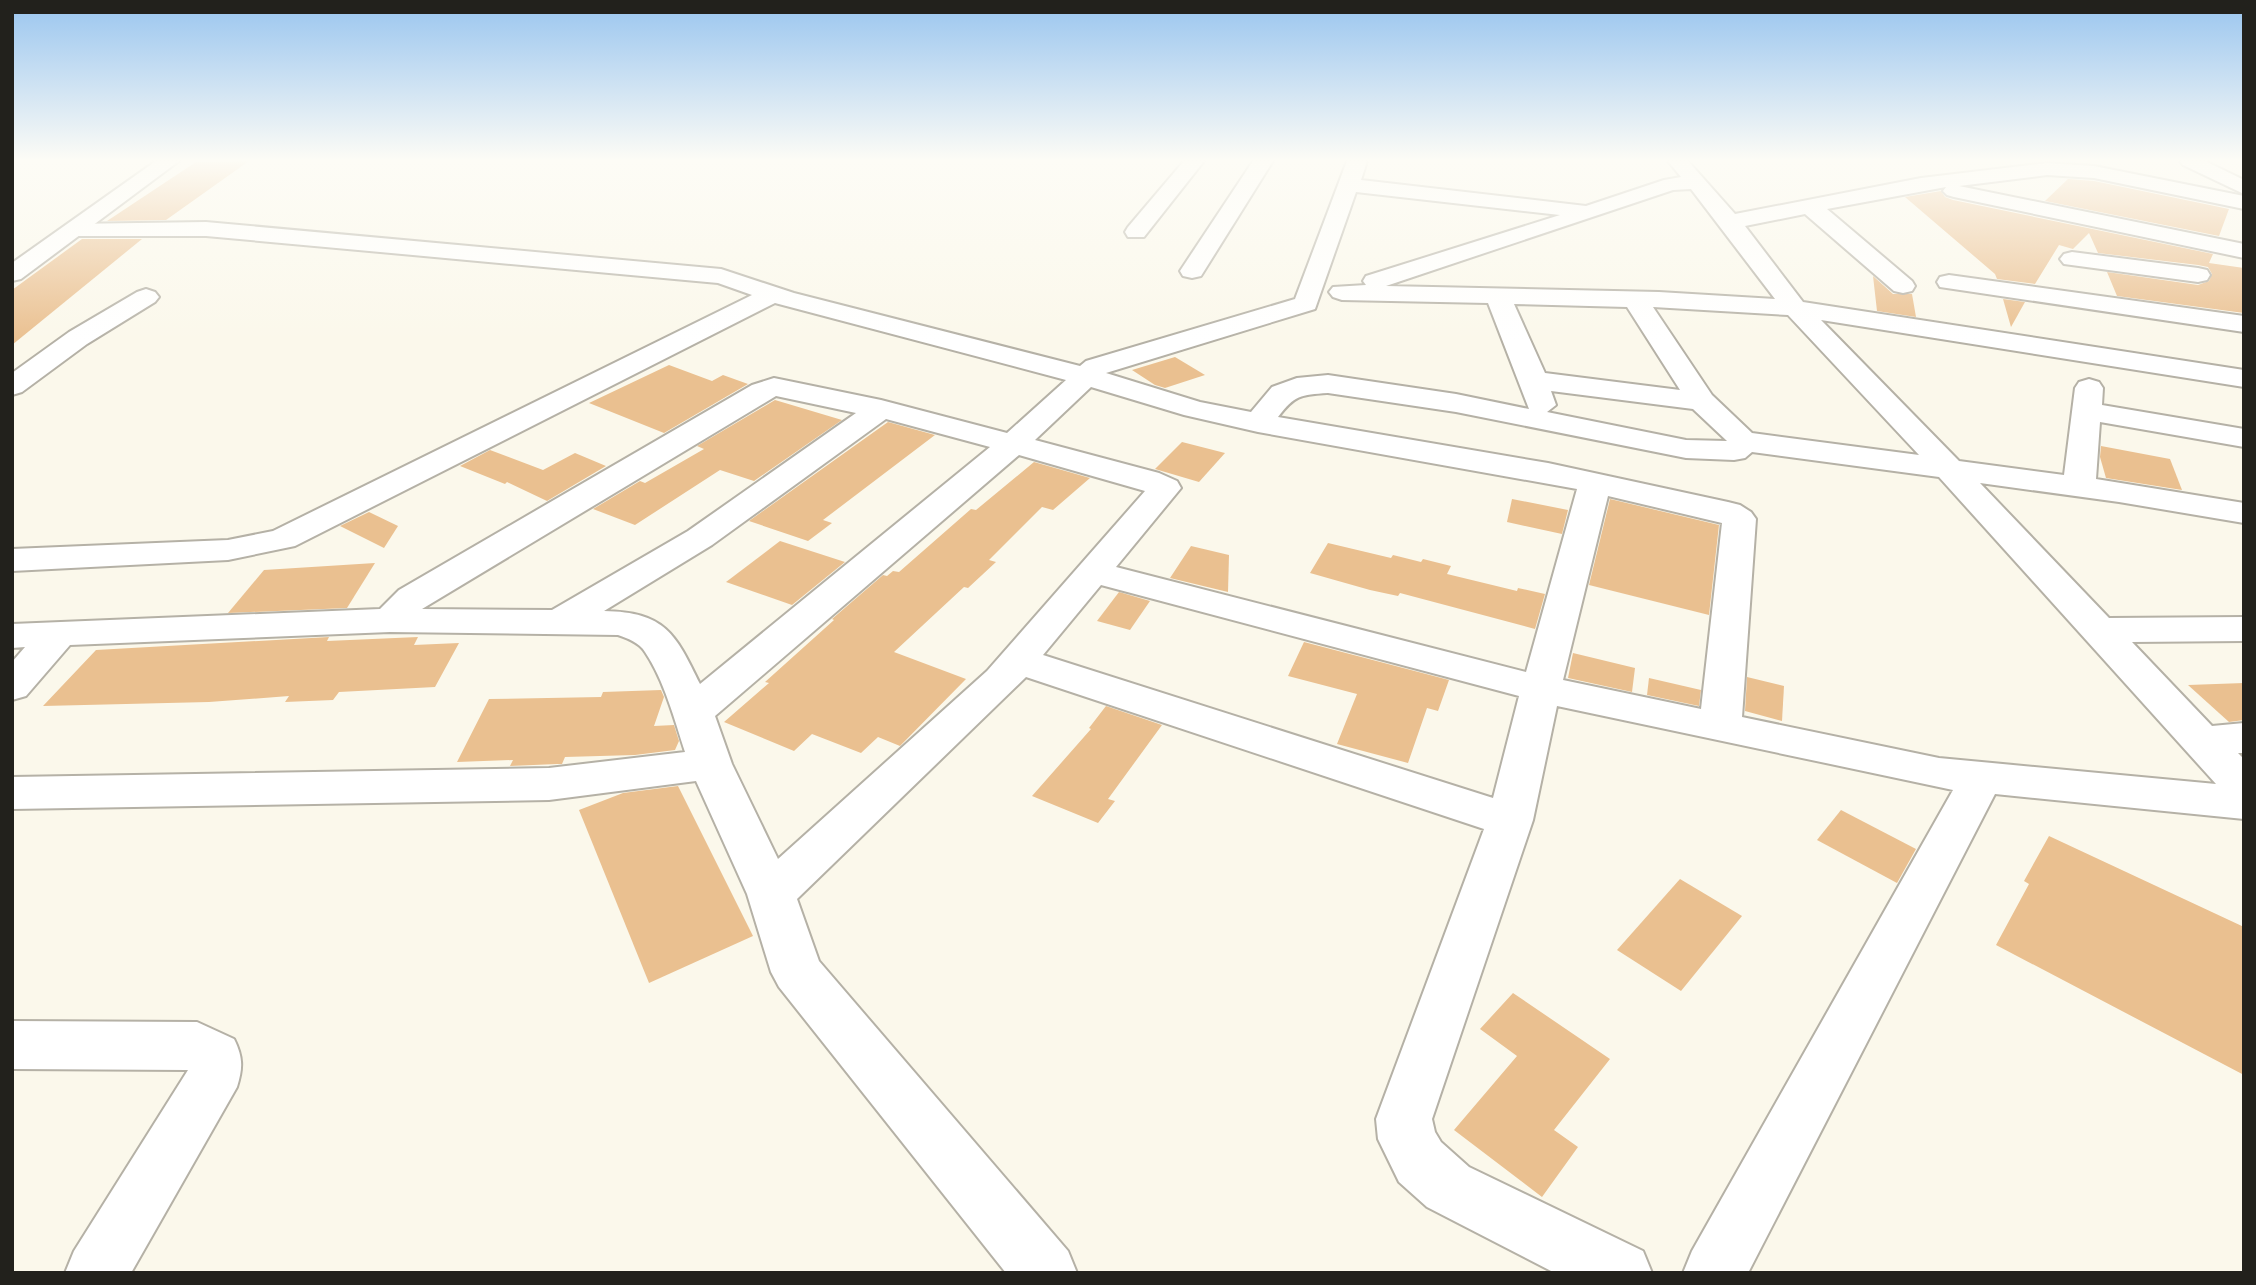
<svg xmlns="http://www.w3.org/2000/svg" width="2256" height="1285" viewBox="0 0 2256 1285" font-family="'Source Sans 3',sans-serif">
	<rect width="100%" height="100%" fill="#fbf8eb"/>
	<g fill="#eac090">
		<polygon points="249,161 166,220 107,221 196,162"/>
		<polygon points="2068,179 2094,181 2229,209 2219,236 2045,201"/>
		<polygon points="1941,191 1945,197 1953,200 2213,254 2209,263 2244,268 2244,313 2117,296 2107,272 2198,285 2209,281 2212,274 2208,267 2198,265 2098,253 2089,233 2073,249 2059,245 2035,284 1997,279 1995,274 1905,197"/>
		<polygon points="82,239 142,239 12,345 12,290"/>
		<polygon points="1873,276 1893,294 1912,294 1916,317 1877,311"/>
		<polygon points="2003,299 2025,302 2011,327"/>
		<polygon points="1175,357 1205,375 1165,388 1155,385 1132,370"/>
		<polygon points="669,365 712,381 723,375 748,384 664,433 589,403"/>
		<polygon points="775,400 842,420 754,481 720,470 635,525 593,509 640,481 645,483 704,449 697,446"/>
		<polygon points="888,422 935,435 823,520 832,523 808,541 749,521"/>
		<polygon points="1182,442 1225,453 1199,482 1155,469"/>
		<polygon points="2101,446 2170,459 2182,490 2106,478 2100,457"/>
		<polygon points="490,450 543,470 575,453 606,466 547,501 507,482 505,484 460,466"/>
		<polygon points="1034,462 1090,478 1053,510 1042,507 989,560 996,562 968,588 964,587 894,652 966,679 900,746 878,737 861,753 812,734 794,751 724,722 769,683 765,682 834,620 832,619 883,575 887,576 893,571 899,572 971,509 976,510"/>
		<polygon points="1512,499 1568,510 1562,534 1507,522"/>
		<polygon points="1610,499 1719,525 1709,615 1589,585"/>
		<polygon points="369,512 398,526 384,548 340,526"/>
		<polygon points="780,541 845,562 792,605 726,582"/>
		<polygon points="1328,543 1391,558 1393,555 1421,562 1423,559 1451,566 1447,574 1517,591 1518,588 1545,594 1535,629 1400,593 1398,596 1370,590 1310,573"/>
		<polygon points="1191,546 1229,555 1228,592 1170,578"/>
		<polygon points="375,563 347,608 228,613 264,570"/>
		<polygon points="1119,592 1150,601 1130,630 1097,621"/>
		<polygon points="329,637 327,641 418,637 414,645 459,643 435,687 339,692 333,700 285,702 289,696 209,702 43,706 96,650"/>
		<polygon points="1304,642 1449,680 1438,711 1427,708 1408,763 1337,744 1357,694 1288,676"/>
		<polygon points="1573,653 1635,668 1632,692 1568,678"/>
		<polygon points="1747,677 1784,686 1782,721 1745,711"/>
		<polygon points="1649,678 1701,690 1699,706 1647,695"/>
		<polygon points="2244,683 2244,720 2229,722 2188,685"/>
		<polygon points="661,690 664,697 654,726 674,725 679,741 675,750 635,755 565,757 562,764 557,764 510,766 513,760 457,762 489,699 601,697 603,692"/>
		<polygon points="1106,706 1162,725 1108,799 1115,801 1098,823 1032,796 1091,729 1089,728"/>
		<polygon points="678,786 753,936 649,983 579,810 623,793"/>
		<polygon points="1841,810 1916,849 1897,883 1817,840"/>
		<polygon points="2049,836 2244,927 2244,1075 1996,945 2029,884 2024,881"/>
		<polygon points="1680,879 1742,916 1681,991 1617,950"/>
		<polygon points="1513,993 1610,1059 1554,1130 1578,1147 1542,1197 1454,1130 1517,1056 1480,1029"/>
	</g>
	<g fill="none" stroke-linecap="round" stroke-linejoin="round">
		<defs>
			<g id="minor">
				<polygon points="1184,161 1204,161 1144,237 1128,237 1125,232 1128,227"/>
				<polygon points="1253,161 1273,161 1201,276 1192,278 1183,276 1180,271"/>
				<path d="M 1347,161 L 1367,161 L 1361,180 L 1586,206 L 1664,180 L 1681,177 L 1668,161 L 1688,161 L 1735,214 L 1921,178 L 2047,163 L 2094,166 L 2244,196 L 2244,209 L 2094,178 L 2047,175 L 1959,186 L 2244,244 L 2244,258 L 1954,197 L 1947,195 L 1943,191 L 1946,187 L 1827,209 L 1912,281 L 1915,286 L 1912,291 L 1903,293 L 1894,291 L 1805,214 L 1745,226 L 1803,302 L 2244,370 L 2244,387 L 1821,320 L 1959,461 L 2064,475 L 2075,388 L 2079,382 L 2089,379 L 2099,382 L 2103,388 L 2102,405 L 2244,429 L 2244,447 L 2100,422 L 2096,479 L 2244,503 L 2244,523 L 2119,502 L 1980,483 L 2109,618 L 2244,617 L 2244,641 L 2132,642 L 2212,726 L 2244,723 L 2244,753 L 2238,753 L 2244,759 L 2244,819 L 1995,794 L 1748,1273 L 1683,1273 L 1692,1251 L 1953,790 L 1557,706 L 1533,820 L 1432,1119 L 1435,1132 L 1441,1142 L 1469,1167 L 1643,1251 L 1652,1273 L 1555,1273 L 1427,1207 L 1399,1182 L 1378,1139 L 1376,1119 L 1484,829 L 1026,677 L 797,899 L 819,961 L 1068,1251 L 1077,1273 L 1006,1273 L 779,987 L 771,972 L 747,894 L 696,781 L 549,800 L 12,809 L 12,777 L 549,768 L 685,752 C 675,721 664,680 645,652 C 640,643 627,638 618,635 L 390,632 L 70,645 L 26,696 L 12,700 L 12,662 L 25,647 L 12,648 L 12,624 L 380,609 L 399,590 L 752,385 L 774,378 L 881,400 L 1007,433 L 1066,380 L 775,303 L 295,546 L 228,560 L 12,571 L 12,549 L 228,540 L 273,531 L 752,295 L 718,283 L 206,236 L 77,236 L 69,234 L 66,229 L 69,224 L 206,222 L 721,269 L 794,293 L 1080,366 L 1086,361 L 1295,299 ZM 1691,189 L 1775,299 L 1659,292 L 1386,286 L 1673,190 ZM 1356,192 L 1560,215 L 1366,276 L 1363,281 L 1366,285 L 1333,287 L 1329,292 L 1333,297 L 1342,300 L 1488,303 L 1529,409 L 1456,394 L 1328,375 L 1297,378 L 1272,387 L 1251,412 L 1200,402 L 1106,373 L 1315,309 ZM 1514,304 L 1627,307 L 1680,390 L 1545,373 ZM 1653,307 L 1788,315 L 1919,455 L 1752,433 L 1712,395 ZM 1091,387 L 1184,415 L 1258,432 L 1577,489 L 1526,672 L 1116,567 L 1181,488 L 1177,481 L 1159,473 L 1035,440 ZM 1551,391 L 1693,409 L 1727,441 L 1686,440 L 1547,412 L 1556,405 ZM 1328,393 L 1456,412 L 1686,458 L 1734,460 L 1745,458 L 1752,452 L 1939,477 L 2216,784 L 1939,758 L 1742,717 L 1756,519 L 1751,512 L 1740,505 L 1728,502 L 1548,463 L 1278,417 C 1295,395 1300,395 1328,393 ZM 776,396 L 856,413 L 688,531 L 552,610 L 422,609 ZM 886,419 L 990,447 L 700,684 C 676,635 666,612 604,611 L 712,545 ZM 1019,455 L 1145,491 L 987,671 L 778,859 L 732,764 L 715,716 ZM 1608,496 L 1722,523 L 1701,709 L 1563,680 ZM 1101,585 L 1519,696 L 1493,798 L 1043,655 Z"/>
				<polygon points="2180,161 2205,161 2244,180 2244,194 2183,165"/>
				<polygon points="2072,252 2198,268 2207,270 2210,275 2207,280 2198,282 2064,264 2060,259 2064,254"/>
				<polygon points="1949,275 2244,316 2244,332 1940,287 1937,282 1940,277"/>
				<polygon points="146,289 155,292 159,297 155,302 87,344 22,392 12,395 12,373 69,332 137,292"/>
				<path d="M 12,1021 L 197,1022 L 234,1039 C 243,1057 243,1068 237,1087 L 131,1273 L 65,1273 L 74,1251 L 188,1070 L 12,1069 Z"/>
			</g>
			<polygon id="highway" points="156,161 179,161 21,279 12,281 12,263"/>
		</defs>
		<use href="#minor" stroke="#b5b1a6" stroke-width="4"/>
		<use href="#highway" stroke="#b5b1a6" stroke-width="4"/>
		<use href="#minor" fill="#fff" fill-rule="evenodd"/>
		<use href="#highway" fill="#fff" fill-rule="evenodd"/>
	</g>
	<linearGradient id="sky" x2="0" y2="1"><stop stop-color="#99c5ef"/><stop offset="0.47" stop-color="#fdfcf6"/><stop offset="1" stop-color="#fdfcf6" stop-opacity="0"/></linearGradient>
	<rect width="2256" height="341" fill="url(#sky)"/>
	<rect width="2256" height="1285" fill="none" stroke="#22211c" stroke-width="28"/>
</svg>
